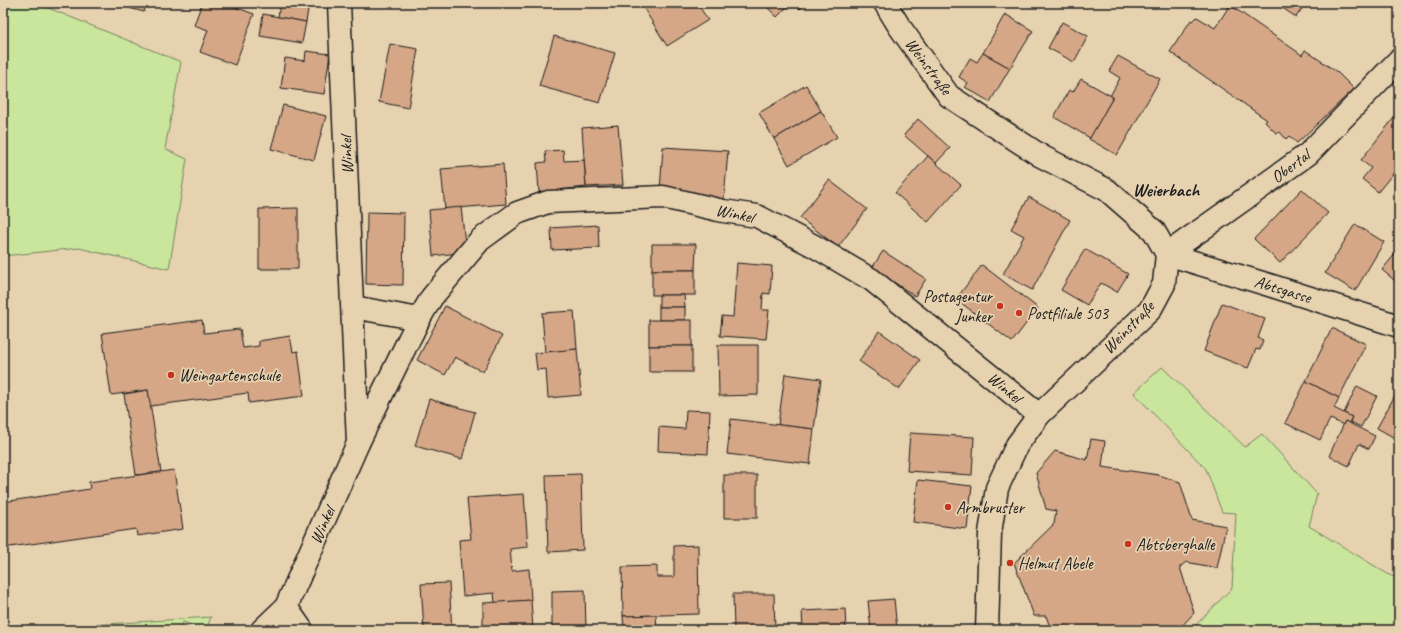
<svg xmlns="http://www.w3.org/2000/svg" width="1402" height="633" viewBox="0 0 1402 633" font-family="Caveat,sans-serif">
	<rect width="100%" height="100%" fill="#e7d2b0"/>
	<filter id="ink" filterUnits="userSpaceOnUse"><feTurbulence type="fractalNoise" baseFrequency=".025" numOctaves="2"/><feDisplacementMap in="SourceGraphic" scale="8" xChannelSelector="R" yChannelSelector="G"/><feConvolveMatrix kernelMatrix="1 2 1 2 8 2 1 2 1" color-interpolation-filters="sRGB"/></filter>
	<g filter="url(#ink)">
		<g fill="#cae69d" stroke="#73815c">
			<polygon points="3,3 36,3 181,62 165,149 187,159 169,269 79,248 3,256"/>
			<polygon points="1162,367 1245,447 1262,434 1317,494 1309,526 1391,576 1399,578 1399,630 1191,630 1232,588 1236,513 1222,512 1206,469 1134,393"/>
			<polygon points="211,617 206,630 183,622 177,630 17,630"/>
		</g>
		<g fill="#d5a787" stroke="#1c1c1c">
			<polygon points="110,3 146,3 144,12"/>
			<polygon points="202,3 224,3 254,14 235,65 200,52 208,30 194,25"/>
			<polygon points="280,3 309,3 306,22 278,17"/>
			<polygon points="642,3 697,3 708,20 667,46 641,4"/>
			<polygon points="763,3 791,3 777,17"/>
			<polygon points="795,3 806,3 800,9"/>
			<polygon points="1275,3 1306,3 1296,17"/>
			<polygon points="1230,5 1302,55 1305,50 1337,72 1354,89 1297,143 1289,136 1286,139 1280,132 1276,133 1265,122 1267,120 1170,52 1191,20 1193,21 1197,17 1215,28"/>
			<polygon points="263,14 306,22 302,43 260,36"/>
			<polygon points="1005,14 1033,31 1010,68 983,53"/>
			<polygon points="1062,22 1088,36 1074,62 1048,48"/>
			<polygon points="554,36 615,53 600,103 539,86"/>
			<polygon points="390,44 418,49 408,108 379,102"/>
			<polygon points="306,51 330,54 324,94 281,88 285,58 305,61"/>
			<polygon points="983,53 1010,68 990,102 965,87 968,83 959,77 970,58 977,62"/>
			<polygon points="1118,56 1160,79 1117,155 1089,139 1113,97 1110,96 1120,78 1109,71"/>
			<polygon points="1081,79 1113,97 1090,138 1054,117 1069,90 1073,92"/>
			<polygon points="806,85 821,111 774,139 759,113"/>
			<polygon points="283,105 326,116 314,160 271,149"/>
			<polygon points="821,111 837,137 789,165 774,139"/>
			<polygon points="1397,114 1399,115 1399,166 1378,192 1362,179 1371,168 1361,160"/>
			<polygon points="918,119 950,148 936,163 904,135"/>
			<polygon points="618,125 623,185 586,187 582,128"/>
			<polygon points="663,147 728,151 724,199 660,191"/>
			<polygon points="563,150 564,161 584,160 586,187 539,192 537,163 546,162 545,151"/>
			<polygon points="928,156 961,185 928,222 895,193"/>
			<polygon points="503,164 506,204 445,209 441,169"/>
			<polygon points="829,180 867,209 838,247 800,218"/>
			<polygon points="1302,189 1328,213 1280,263 1254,239"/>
			<polygon points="1029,197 1070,220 1032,290 1003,274 1024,236 1011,229"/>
			<polygon points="461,207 466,252 433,256 429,210"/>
			<polygon points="298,208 298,269 259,269 259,209"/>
			<polygon points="367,212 404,213 403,285 366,284"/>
			<polygon points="1355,224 1384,242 1355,291 1325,273"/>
			<polygon points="598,225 599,248 552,250 551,228"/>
			<polygon points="652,244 696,244 695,270 652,270"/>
			<polygon points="1085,249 1128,274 1117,292 1101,283 1087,305 1061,290"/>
			<polygon points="883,251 926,279 915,296 872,268"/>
			<polygon points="1395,254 1399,257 1399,284 1382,270"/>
			<polygon points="737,263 772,266 770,294 763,293 762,310 769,310 766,339 720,336 722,316 733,317"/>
			<polygon points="982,265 1038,308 1012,342 956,299"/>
			<rect x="652" y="270" width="43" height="25"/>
			<polygon points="659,295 684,295 685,307 659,307"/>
			<polygon points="1222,303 1265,319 1258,338 1263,340 1260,350 1256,349 1248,368 1204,351"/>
			<polygon points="445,306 502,336 483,372 455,357 445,375 417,360"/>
			<rect x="659" y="307" width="26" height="13"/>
			<polygon points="574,311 577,349 545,353 542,313"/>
			<polygon points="202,320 204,333 240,329 243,348 259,346 259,341 290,336 293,352 298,351 304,396 249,403 248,393 150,406 148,390 111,395 102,333"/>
			<rect x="649" y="320" width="43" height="26"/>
			<polygon points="1332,328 1366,344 1339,398 1306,381"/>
			<polygon points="879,331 920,360 899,389 859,361"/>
			<polygon points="718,345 758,345 758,395 719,396"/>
			<rect x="649" y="346" width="43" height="26"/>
			<polygon points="577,349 581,395 548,398 546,369 537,370 535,353"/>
			<polygon points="785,374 821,379 814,429 778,425"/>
			<polygon points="1306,381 1339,398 1334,408 1352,417 1349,423 1345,421 1344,425 1330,419 1320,440 1285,423"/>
			<polygon points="1357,386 1377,396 1361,427 1350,422 1352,417 1344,413"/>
			<polygon points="1399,388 1399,424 1393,437 1377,428"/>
			<polygon points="148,390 161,472 136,475 124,394"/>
			<polygon points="429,399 475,412 462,459 415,446"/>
			<polygon points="686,410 710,411 708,454 658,451 659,427 685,429"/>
			<polygon points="731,419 814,429 810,464 727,454"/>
			<polygon points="1345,421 1375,436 1369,449 1359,444 1349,466 1329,456"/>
			<polygon points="910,433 974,437 972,475 907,471"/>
			<polygon points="1091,439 1105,441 1102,467 1159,475 1180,482 1192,520 1226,526 1217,568 1186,562 1180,567 1194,613 1178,630 1051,630 1046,616 1034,616 1014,563 1054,524 1056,511 1046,509 1036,473 1055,451 1087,460"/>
			<polygon points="174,470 183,529 137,536 136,529 3,548 3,502 90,489 89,482"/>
			<polygon points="581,474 583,550 548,552 546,475"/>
			<rect x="724" y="475" width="33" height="43"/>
			<polygon points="918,480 972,486 967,529 913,522"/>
			<polygon points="524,494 528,547 510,549 512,571 529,569 531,600 495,603 494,593 463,596 459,540 471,539 467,498"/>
			<polygon points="698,545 699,614 623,616 622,567 657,566 657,577 674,577 674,546"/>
			<polygon points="449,583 452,630 424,630 421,584"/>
			<polygon points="585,590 586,630 552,630 552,591"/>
			<polygon points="733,594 774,594 775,630 734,630"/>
			<polygon points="894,599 897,630 871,630 868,601"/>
			<polygon points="531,600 533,630 483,630 483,603"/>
			<polygon points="845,609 846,630 803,630 802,611"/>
			<polygon points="656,615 657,630 624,630 623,616"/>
		</g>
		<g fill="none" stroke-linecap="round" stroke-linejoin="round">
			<defs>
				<g id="minor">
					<polyline points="1167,254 1308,154 1399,60"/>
					<polyline points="1167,254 1269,285 1399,326"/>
					<polyline points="353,307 419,319"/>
					<polyline points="358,443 419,319 432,297 480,240 517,213 548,202 663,197 723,211 757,216 814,246 872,280 1039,415"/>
					<polyline points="286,607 302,630"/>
					<polyline points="262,630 286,607 358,443 339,3"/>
				</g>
				<polyline id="tertiary" points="885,3 899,26 949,96 1041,156 1107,190 1154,231 1167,254 1164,284 1150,310 1039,415 1017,445 997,488 990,533 987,630"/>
			</defs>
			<use href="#minor" stroke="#1c1c1c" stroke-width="25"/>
			<use href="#tertiary" stroke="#1c1c1c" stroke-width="25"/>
			<use href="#minor" stroke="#e7d2b0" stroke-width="22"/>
			<use href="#tertiary" stroke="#e7d2b0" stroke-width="22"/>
		</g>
	</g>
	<g fill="#c8321e" stroke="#e7d2b0" stroke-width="1.5">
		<circle cx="1000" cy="306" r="4"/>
		<circle cx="1019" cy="313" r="4"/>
		<circle cx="171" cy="375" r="4"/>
		<circle cx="948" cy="507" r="4"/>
		<circle cx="1128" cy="544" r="4"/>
		<circle cx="1010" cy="563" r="4"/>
	</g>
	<g text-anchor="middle" stroke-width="3.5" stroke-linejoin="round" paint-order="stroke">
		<g font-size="17" fill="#1c1c1c" stroke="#e7d2b0">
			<text transform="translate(929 66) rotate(53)" y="6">Weinstraße</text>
			<text transform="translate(346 155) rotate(-93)" y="6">Winkel</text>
			<text transform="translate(1290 166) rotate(-37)" y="6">Obertal</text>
			<text transform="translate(735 213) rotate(12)" y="6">Winkel</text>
			<text transform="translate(1283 289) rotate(17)" y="6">Abtsgasse</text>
			<text transform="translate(1128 327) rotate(-46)" y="6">Weinstraße</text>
			<text transform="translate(1005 387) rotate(39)" y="6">Winkel</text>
			<text transform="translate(322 525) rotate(-66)" y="6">Winkel</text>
		</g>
		<g font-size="17" fill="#1c1c1c" stroke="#e7d2b0" text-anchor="start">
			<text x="992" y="302" text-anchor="end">Postagentur<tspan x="992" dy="20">Junker</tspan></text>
			<text x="1027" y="319">Postfiliale 503</text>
			<text x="179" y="381">Weingartenschule</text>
			<text x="956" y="513">Armbruster</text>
			<text x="1136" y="550">Abtsberghalle</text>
			<text x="1018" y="569">Helmut Abele</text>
		</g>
		<g font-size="18" font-weight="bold" fill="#1c1c1c" stroke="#e7d2b0">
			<text x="1166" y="196">Weierbach</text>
		</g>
	</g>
	<rect width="1402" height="633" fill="none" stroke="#e7d2b0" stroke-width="16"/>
	<rect x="8" y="8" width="1386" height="617" fill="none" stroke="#1c1c1c" stroke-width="1.5" filter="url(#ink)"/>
</svg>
